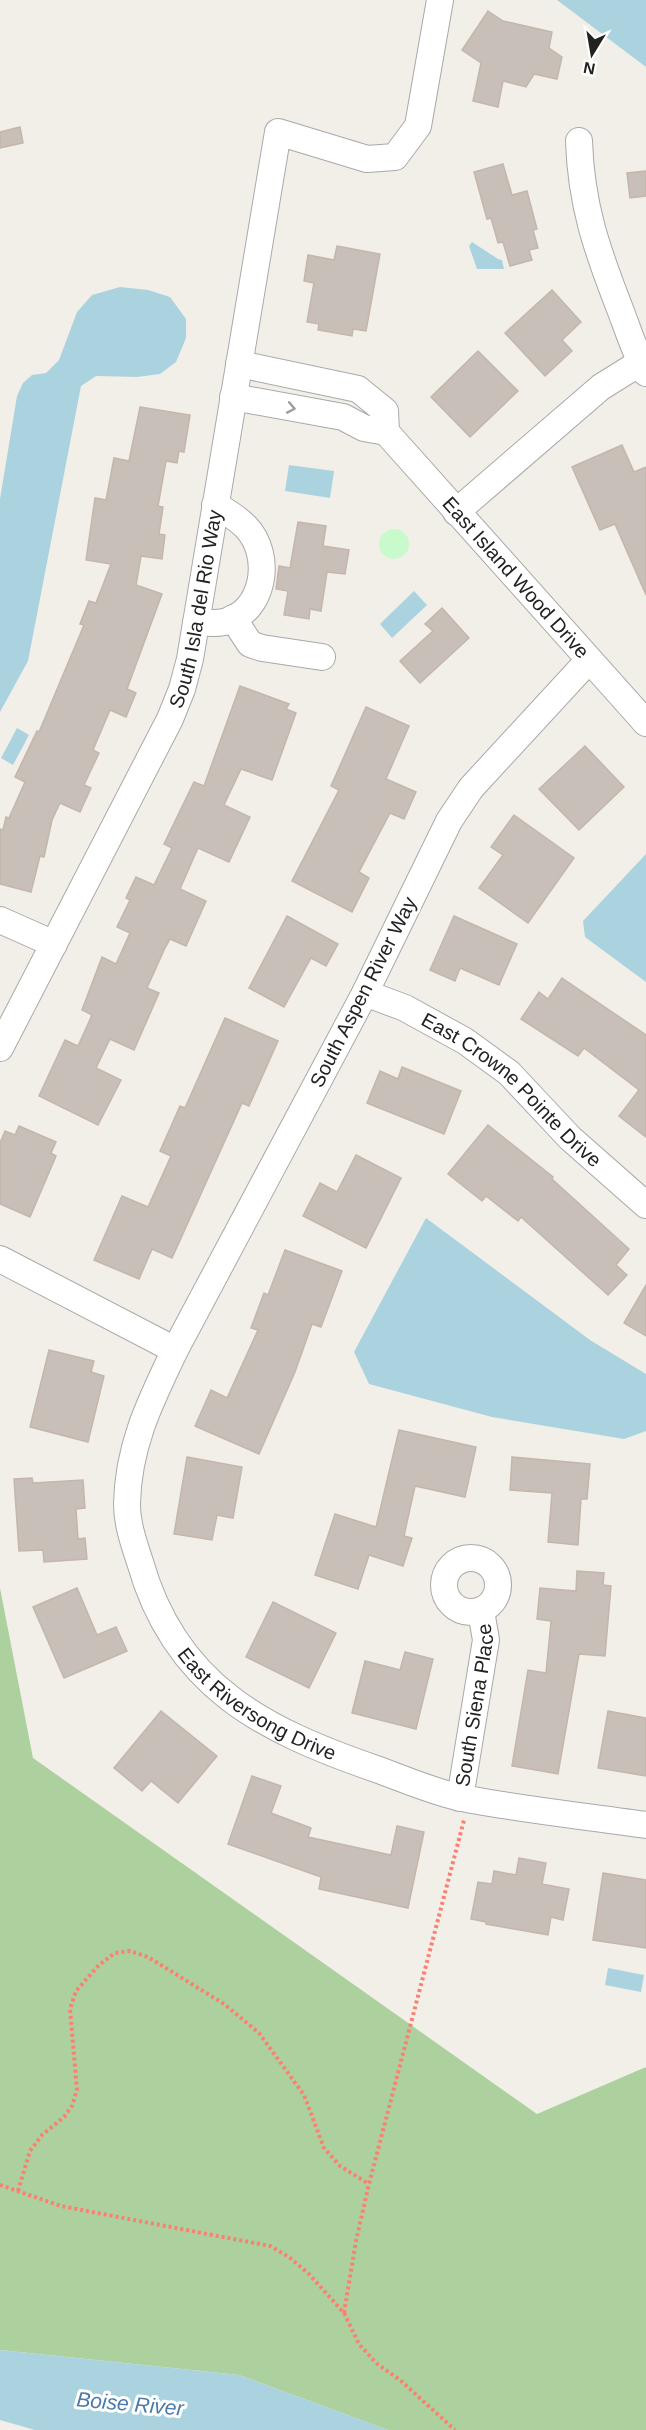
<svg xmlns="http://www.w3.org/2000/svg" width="646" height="2430" viewBox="0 0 646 2430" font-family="Helvetica,sans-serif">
	<rect width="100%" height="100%" fill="#f2efe9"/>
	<polygon fill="#add19e" points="0,1588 33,1758 537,2114 646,2067 646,2430 388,2430 239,2375 0,2350"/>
	<circle fill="#c8facc" cx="394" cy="544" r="15"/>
	<g fill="#aad3df">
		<polygon points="557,0 646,0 646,67"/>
		<polygon points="472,242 498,259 502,260 504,269 477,269 469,246"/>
		<polygon points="120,287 148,290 170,297 186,319 186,338 176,362 160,374 137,377 96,376 81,386 28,661 0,712 0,499 17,396 23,383 32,375 46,373 59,360 77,312 92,295"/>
		<polygon points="289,465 334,471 330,498 285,491"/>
		<polygon points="414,591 427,605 392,638 380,624"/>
		<polygon points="17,728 29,735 13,765 1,758"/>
		<polygon points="646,854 646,982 585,937 583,921"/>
		<polygon points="426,1218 590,1340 646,1374 646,1431 624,1439 492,1417 369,1384 354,1352"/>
		<polygon points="608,1968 644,1975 641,1992 605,1985"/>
		<polygon points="0,2350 239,2375 388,2430 35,2430 0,2420"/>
	</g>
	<g fill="#c7bfb8" stroke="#c4b6ab" stroke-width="1.5">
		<polygon points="488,11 503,21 552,32 549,48 562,57 557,79 534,74 526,87 503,81 498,107 473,101 481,63 462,50"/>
		<polygon points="20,127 23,143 0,148 0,132"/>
		<polygon points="503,164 512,195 527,191 537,229 533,230 538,248 529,250 532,260 510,266 503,242 498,243 491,218 487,219 474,172"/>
		<polygon points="646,171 646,196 630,198 627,173"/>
		<polygon points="337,246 380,254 366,331 353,329 352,336 318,330 319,324 307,322 314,283 304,281 308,255 334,260"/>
		<polygon points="552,290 581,322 562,340 572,351 545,376 505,333"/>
		<polygon points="478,351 518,391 470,437 431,397"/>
		<polygon points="140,407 190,415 184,452 179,451 177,463 166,461 158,506 163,507 159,534 165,535 162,559 141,556 136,585 162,594 127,689 136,693 126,717 110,710 93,750 99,753 84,785 91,788 80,812 60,803 52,820 44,857 40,856 31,892 0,884 0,829 3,830 6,817 9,818 25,782 15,777 37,731 39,732 84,625 80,624 89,601 96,603 111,564 86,560 95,498 106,500 114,458 129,461"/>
		<polygon points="622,445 634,472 646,467 646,595 615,524 600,530 572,467"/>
		<polygon points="298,522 326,526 323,546 349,550 345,574 327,572 321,611 310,609 309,619 284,615 288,591 276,589 279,566 290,568"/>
		<polygon points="442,608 469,638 420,683 400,661 433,631 425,624"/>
		<polygon points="240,686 289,704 286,709 296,713 272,780 241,769 224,805 250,817 229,862 198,848 180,889 206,901 186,946 170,939 164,950 147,988 159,993 134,1050 110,1039 96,1068 121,1080 98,1125 39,1096 65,1040 78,1046 92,1015 82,1010 102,957 116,964 130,933 117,927 130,900 126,898 136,877 154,885 172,848 164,844 194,782 204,786"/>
		<polygon points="366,707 409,726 386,779 416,792 404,819 390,813 359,872 369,878 352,912 292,881 339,790 331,786"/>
		<polygon points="585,746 624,787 579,830 539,789"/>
		<polygon points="514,815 574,858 528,923 479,888 503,855 491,847"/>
		<polygon points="287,916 338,944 326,966 311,958 284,1007 249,988"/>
		<polygon points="454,916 517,944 499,985 460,968 455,981 430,970"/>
		<polygon points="562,978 646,1035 646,1137 619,1116 639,1090 584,1048 578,1056 521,1019 539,992 548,999"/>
		<polygon points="225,1018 278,1041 249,1106 242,1103 172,1258 152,1249 139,1279 94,1260 122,1196 148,1207 171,1156 160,1151 180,1106 185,1108"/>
		<polygon points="402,1067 461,1091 444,1134 367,1103 380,1071 398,1079"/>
		<polygon points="488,1125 553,1177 552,1179 629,1249 616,1265 627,1275 608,1295 521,1217 518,1221 486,1196 482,1201 448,1174"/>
		<polygon points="19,1126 56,1142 51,1153 56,1156 30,1217 0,1204 0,1143 5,1131 15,1135"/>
		<polygon points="356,1155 401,1178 366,1248 303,1216 320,1183 337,1192"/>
		<polygon points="285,1250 342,1271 321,1327 312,1324 295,1372 259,1454 195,1426 211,1390 227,1398 258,1330 251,1328 264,1293 268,1295"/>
		<polygon points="646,1285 646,1336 624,1323"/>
		<polygon points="49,1350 94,1361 91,1372 104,1376 88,1442 30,1427"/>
		<polygon points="399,1430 476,1447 465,1497 415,1486 404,1536 412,1538 403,1566 369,1555 358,1589 315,1575 335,1514 376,1527"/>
		<polygon points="187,1457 242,1467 233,1518 217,1515 212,1540 174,1534"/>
		<polygon points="512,1457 590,1464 587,1499 581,1499 578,1545 548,1542 552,1493 510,1490"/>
		<polygon points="32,1478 33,1483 83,1480 85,1508 76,1509 78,1539 85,1538 87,1559 44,1562 43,1550 19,1551 14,1479"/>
		<polygon points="577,1571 604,1573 603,1585 611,1586 605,1656 579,1654 558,1774 512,1766 528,1670 546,1673 551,1621 537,1619 540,1588 576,1591"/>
		<polygon points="77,1588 97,1635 116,1627 127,1651 64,1678 33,1607"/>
		<polygon points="273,1602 336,1633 309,1688 246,1657"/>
		<polygon points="405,1652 433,1659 416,1729 352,1713 365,1661 400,1670"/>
		<polygon points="161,1711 217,1756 178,1803 151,1781 142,1791 114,1768"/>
		<polygon points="608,1711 646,1718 646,1776 598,1768"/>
		<polygon points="252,1776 281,1786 271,1813 311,1828 308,1837 391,1855 397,1826 424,1832 408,1908 319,1889 321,1877 228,1844"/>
		<polygon points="519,1858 546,1863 542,1884 569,1889 563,1920 551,1917 548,1935 486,1924 486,1922 471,1919 478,1882 492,1884 494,1871 516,1875"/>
		<polygon points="603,1873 646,1880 646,1948 593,1940"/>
	</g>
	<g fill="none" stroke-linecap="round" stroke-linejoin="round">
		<defs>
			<g id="minor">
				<path d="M 579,141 C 581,205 597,250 620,309 C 628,330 635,352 646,373"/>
				<polyline points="233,397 343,417 364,428 386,432 385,411 358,389 239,364"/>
				<path id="s1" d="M 386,432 L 646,723"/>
				<polyline points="456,512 601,387 646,359"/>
				<polyline points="233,618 250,644 262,648 322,657"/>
				<path d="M 196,623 C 204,622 215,624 224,622 C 265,612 273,555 246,527 C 237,518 226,511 215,505"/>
				<path id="s2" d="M 589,660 L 471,788 L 449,821 L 365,993 L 175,1350 C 150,1402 128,1446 127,1504 C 127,1524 134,1544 140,1562 C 175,1686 263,1730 376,1769 C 404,1779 433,1792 462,1798 C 523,1810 585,1816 646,1825"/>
				<polyline points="0,920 54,944"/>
				<path id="s3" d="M 365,993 L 405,1008 L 465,1041 L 509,1073 L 570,1138 L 646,1205"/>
				<path id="s4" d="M 0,1048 L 170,719 L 182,689 L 190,659 L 278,132 L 367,159 L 395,157 L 418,126 L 440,0"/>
				<polyline points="0,1259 175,1350"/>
				<circle cx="471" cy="1585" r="27"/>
				<path id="s5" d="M 460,1798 L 486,1640 L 481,1611"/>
			</g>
		</defs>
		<use href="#minor" stroke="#a9a9a9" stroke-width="28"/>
		<g stroke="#fa8072" stroke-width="4" stroke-dasharray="3 3" stroke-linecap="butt">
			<polyline points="0,2185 61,2206 270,2246 289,2257 309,2274 344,2313 359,2344 376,2363 400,2380 455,2430"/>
			<polyline points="18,2191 30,2151 42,2135 64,2117 72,2106 77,2090 70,2009 76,1991 99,1965 115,1953 130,1951 148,1957 224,2004 259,2033 304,2095 324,2148 340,2166 369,2184"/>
			<polyline points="344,2313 356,2241 369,2184 464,1820"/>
		</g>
		<use href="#minor" stroke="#fff" stroke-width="26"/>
	</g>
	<defs><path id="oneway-chevron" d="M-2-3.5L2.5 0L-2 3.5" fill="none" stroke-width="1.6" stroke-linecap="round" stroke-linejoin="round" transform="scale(1.5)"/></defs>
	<use stroke="#9c9c9c" href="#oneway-chevron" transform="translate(291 408) rotate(11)"/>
	<g text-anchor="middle" stroke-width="6" stroke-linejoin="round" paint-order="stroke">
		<g font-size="20" fill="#222" stroke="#fff">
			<text dy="7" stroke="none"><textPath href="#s1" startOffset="195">East Island Wood Drive</textPath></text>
			<text dy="7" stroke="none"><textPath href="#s4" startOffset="484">South Isla del Rio Way</textPath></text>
			<text transform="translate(363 992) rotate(-63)" y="7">South Aspen River Way</text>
			<text dy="7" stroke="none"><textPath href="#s3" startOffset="178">East Crowne Pointe Drive</textPath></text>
			<text dy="7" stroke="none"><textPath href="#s2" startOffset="1224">East Riversong Drive</textPath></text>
			<text dy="7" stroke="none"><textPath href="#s5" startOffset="94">South Siena Place</textPath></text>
		</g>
		<g font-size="21" font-style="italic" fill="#4a7aab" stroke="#fff">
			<text transform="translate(130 2404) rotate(5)" y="7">Boise River</text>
		</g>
	</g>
	<g transform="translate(592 54) rotate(191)" stroke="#ffffff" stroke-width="4.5" paint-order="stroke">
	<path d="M0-4.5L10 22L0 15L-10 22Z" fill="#222222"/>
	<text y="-9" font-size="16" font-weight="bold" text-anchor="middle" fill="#222222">N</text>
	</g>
</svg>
